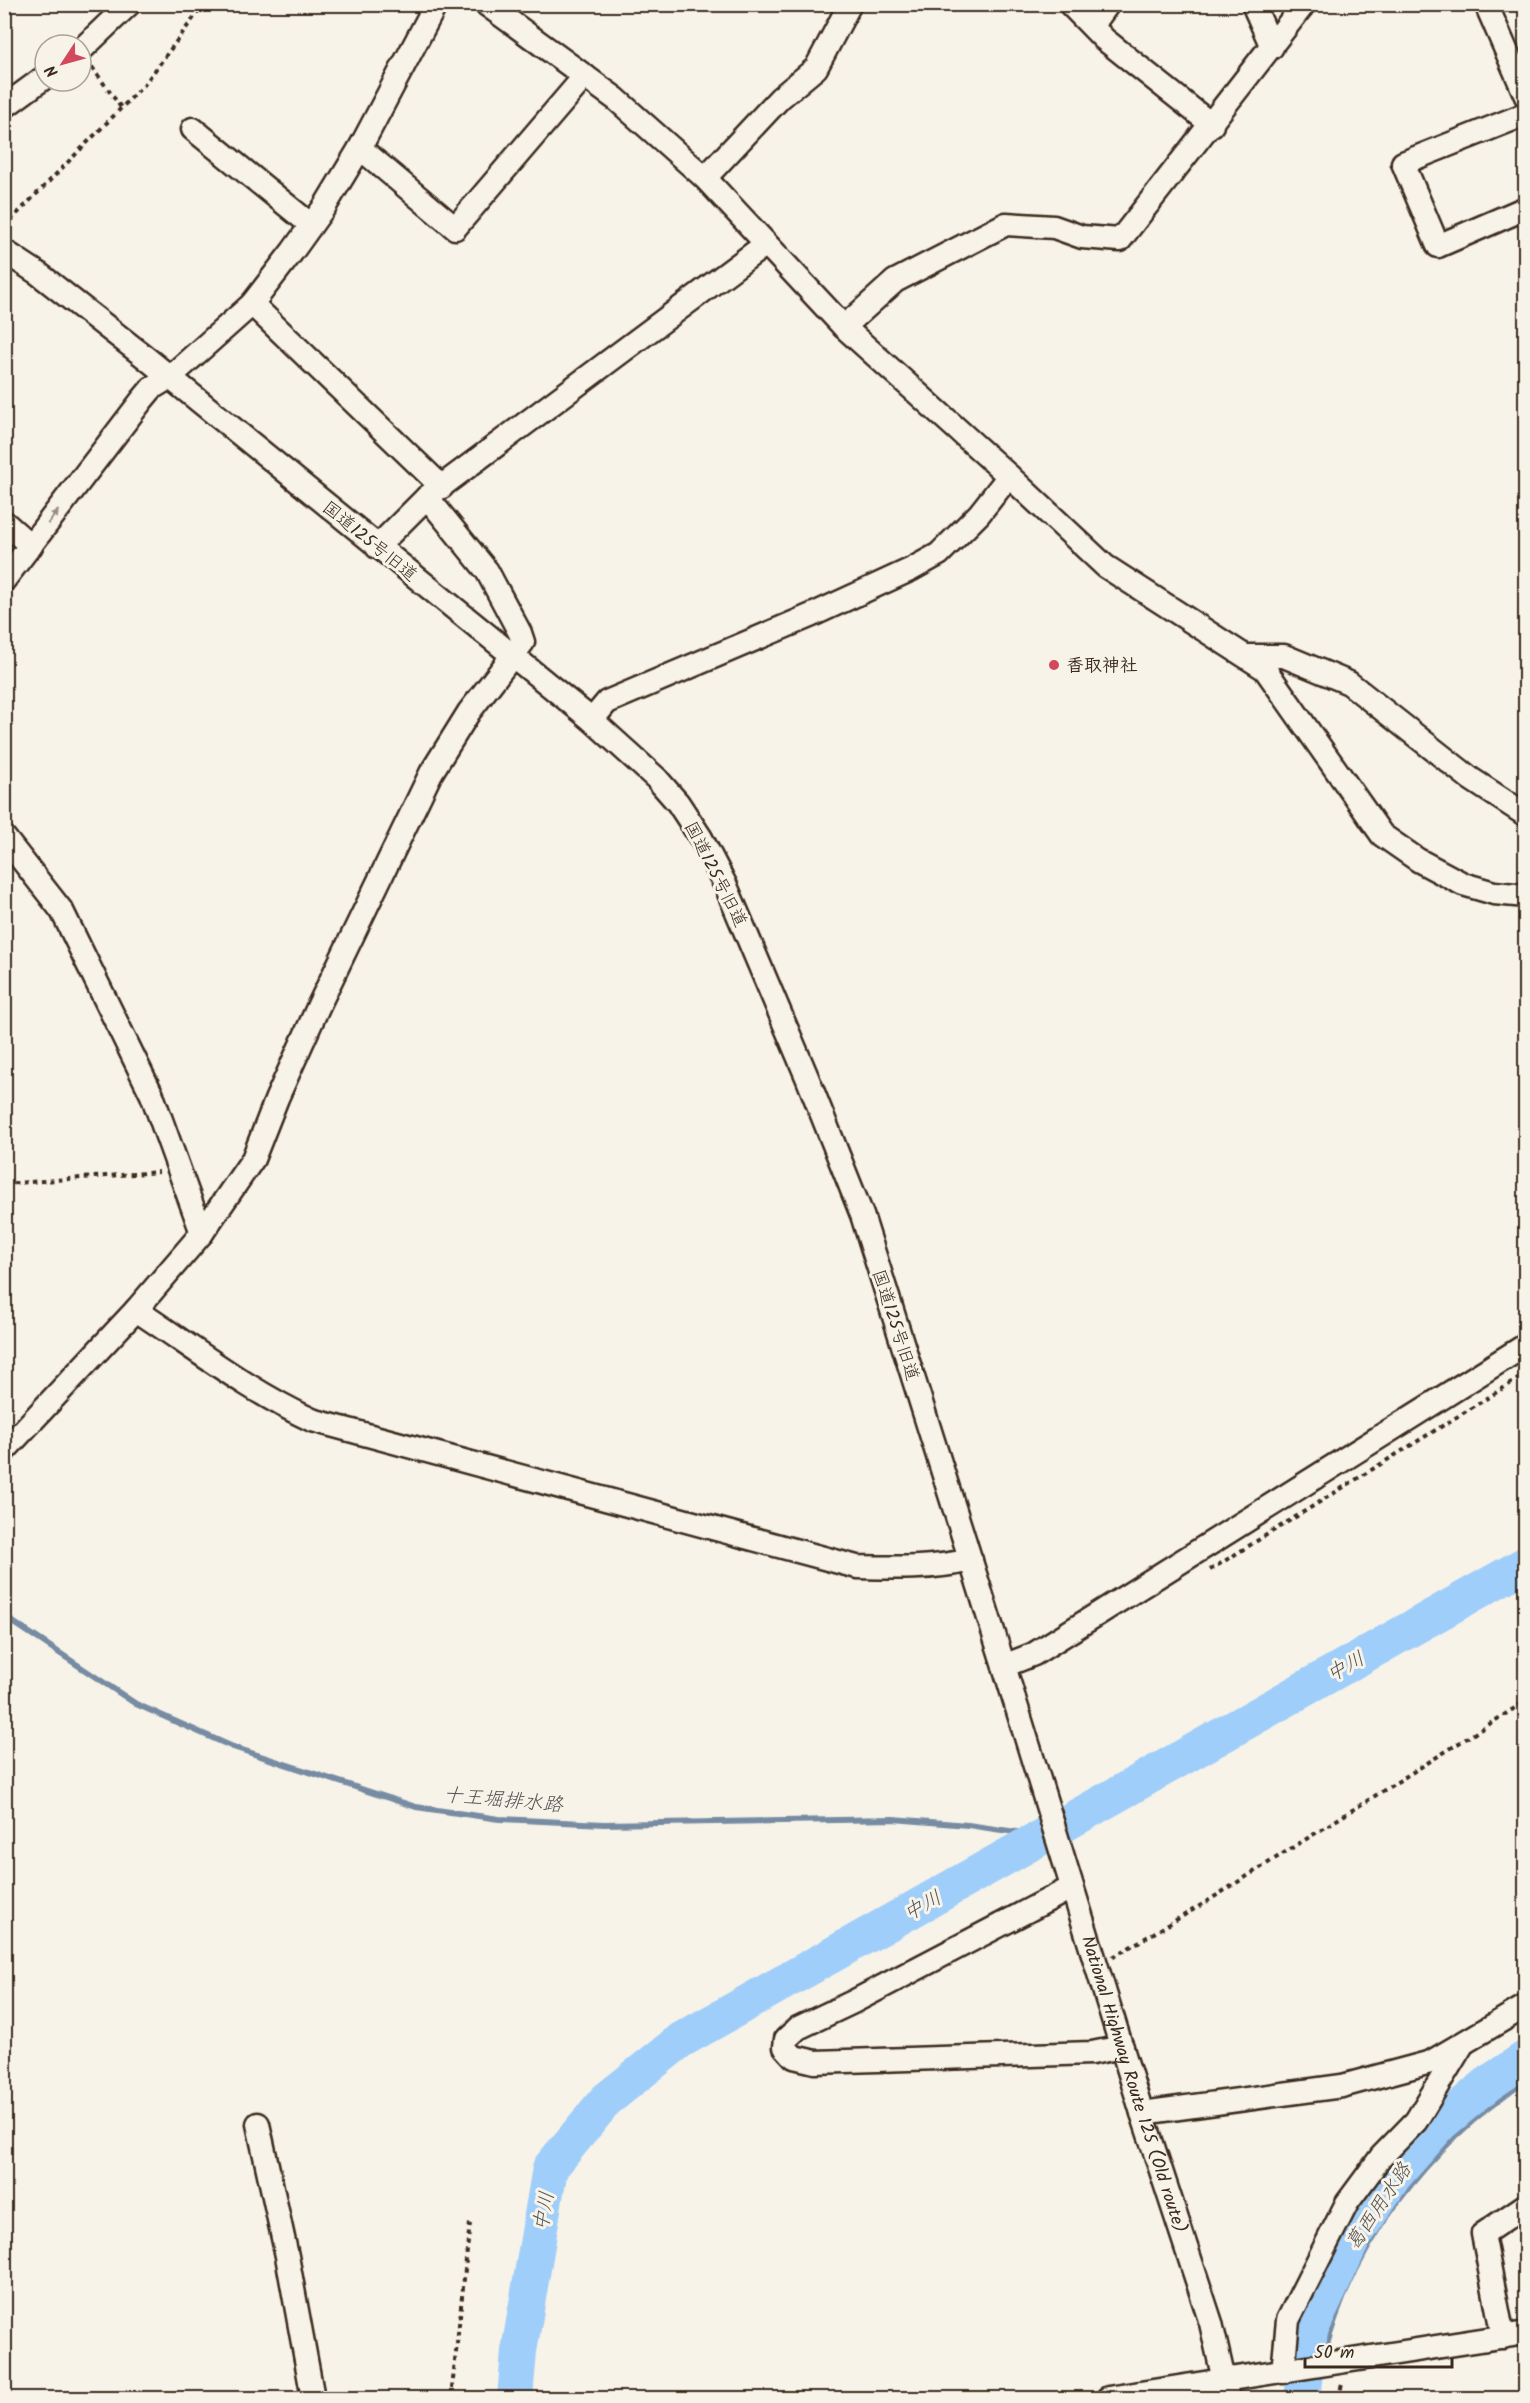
<svg xmlns="http://www.w3.org/2000/svg" width="1530" height="2403" viewBox="0 0 1530 2403" font-family="Kalam,'Klee One',sans-serif">
	<rect width="100%" height="100%" fill="#f7f3e8"/>
	<filter id="ink" filterUnits="userSpaceOnUse"><feTurbulence type="fractalNoise" baseFrequency=".0167" numOctaves="2"/><feDisplacementMap in="SourceGraphic" scale="12" xChannelSelector="R" yChannelSelector="G"/><feConvolveMatrix kernelMatrix="1 2 1 2 8 2 1 2 1" color-interpolation-filters="sRGB"/></filter>
	<g filter="url(#ink)">
		<g fill="none" stroke-linecap="round" stroke-linejoin="round">
			<g stroke="#778ca3" stroke-width="6">
				<polyline points="4,1616 136,1704 233,1747 416,1807 499,1819 604,1824 893,1819 968,1825 1043,1836"/>
				<path d="M 1323,2360 C 1351,2244 1428,2146 1526,2080"/>
				<polyline points="1314,2398 1321,2370"/>
			</g>
			<g stroke="#9fcefb" stroke-width="36">
				<polyline points="515,2398 519,2351 550,2168 606,2100 681,2040 1526,1564"/>
				<polyline points="1302,2398 1310,2331 1353,2238 1394,2176 1440,2124 1489,2083 1526,2058"/>
			</g>
			<defs>
				<g id="minor">
					<polyline points="486,4 616,99 705,178 844,327 1009,476 1105,566 1265,669 1382,835 1418,860 1463,884 1494,893 1526,896"/>
					<polyline points="1070,4 1104,39 1212,125"/>
					<polyline points="1253,4 1272,47"/>
					<polyline points="1486,4 1526,96"/>
					<polyline points="1092,26 1108,4"/>
					<polyline points="81,50 129,4"/>
					<polyline points="4,107 45,77"/>
					<polyline points="1526,114 1403,163 1438,246 1526,208"/>
					<polyline points="193,129 311,225"/>
					<polyline points="360,148 455,228 585,76"/>
					<polyline points="705,178 780,98 816,68 850,4"/>
					<path id="s1" d="M 4,251 L 39,274 L 145,357 L 592,720 L 657,779 L 678,803 L 701,838 L 726,886 L 807,1077 L 862,1215 L 1004,1666 L 1142,2113 L 1211,2323 L 1228,2398"/>
					<polyline points="252,304 442,487"/>
					<polyline points="844,327 895,281 1006,224 1054,227 1082,237 1120,240 1304,4"/>
					<polyline points="4,522 31,546"/>
					<polyline points="377,547 427,497 766,244"/>
					<polyline points="4,580 142,400 152,388 170,377 252,304 292,252 325,206 360,148 436,4"/>
					<polyline points="1246,656 1284,656 1349,683 1471,779 1526,815"/>
					<polyline points="592,720 607,702 812,615 912,569 939,554 979,514 1009,476"/>
					<polyline points="4,837 62,911 152,1095 202,1233"/>
					<path d="M 136,1310 C 194,1348 249,1391 312,1420 L 857,1567 C 895,1568 933,1569 971,1560"/>
					<polyline points="4,1451 136,1310 202,1233 253,1159 277,1098 319,1005 431,773 469,712 523,642 520,633 487,571 427,497"/>
					<polyline points="1004,1666 1034,1654 1526,1345"/>
					<polyline points="1071,1888 853,2002 798,2028 786,2039 785,2047 794,2057 815,2062 1092,2053 1122,2047"/>
					<polyline points="1142,2113 1342,2086 1431,2062 1526,2006"/>
					<polyline points="258,2124 287,2256 313,2398"/>
					<polyline points="1503,2337 1483,2234 1526,2205"/>
					<polyline points="1283,2372 1288,2320 1347,2203 1381,2157 1416,2121 1462,2045"/>
					<polyline points="1108,2398 1526,2333"/>
				</g>
			</defs>
			<use href="#minor" stroke="#3b2a1e" stroke-width="27"/>
			<g stroke="#3b2a1e" stroke-width="4" stroke-dasharray="4.5 4.5" stroke-linecap="butt">
				<polyline points="92,67 122,109"/>
				<polyline points="4,227 144,85 204,4"/>
				<polyline points="4,1184 159,1172"/>
				<polyline points="1210,1570 1526,1374"/>
				<polyline points="1113,1957 1198,1907 1526,1701"/>
				<polyline points="451,2398 470,2223"/>
				<polyline points="1338,2398 1343,2381"/>
			</g>
			<use href="#minor" stroke="#f7f3e8" stroke-width="22"/>
		</g>
		<defs><path id="oneway-solid" d="M-6-.8H1V-3.2L6.5 0L1 3.2V.8H-6Z" transform="scale(1.5)"/></defs>
		<use fill="#998e83" href="#oneway-solid" transform="translate(53 517) rotate(-53)"/>
	</g>
	<circle fill="#d1495b" stroke="#f7f3e8" stroke-width="2" cx="1054" cy="665" r="6"/>
	<g text-anchor="middle" stroke-width="6" stroke-linejoin="round" paint-order="stroke">
		<g font-size="18" fill="#3b2a1e" stroke="#f7f3e8">
			<text transform="translate(370 541) rotate(39)" y="6">国道125号旧道</text>
			<text transform="translate(716 874) rotate(63)" y="6">国道125号旧道</text>
			<text transform="translate(896 1325) rotate(72)" y="6">国道125号旧道</text>
			<text dy="6" stroke="none"><textPath href="#s1" startOffset="2235">National Highway Route 125 (Old route)</textPath></text>
		</g>
		<g font-size="18" font-weight="bold" fill="#3b2a1e" stroke="#f7f3e8" text-anchor="start">
			<text x="1066" y="671">香取神社</text>
		</g>
		<g font-size="20" font-style="italic" fill="#545355" stroke="#f7f3e8">
			<text transform="translate(1345 1666) rotate(-29)" y="7">中川</text>
			<text transform="translate(503 1799) rotate(5)" y="7">十王堀排水路</text>
			<text transform="translate(922 1905) rotate(-29)" y="7">中川</text>
			<text transform="translate(1378 2206) rotate(-56)" y="7">葛西用水路</text>
			<text transform="translate(543 2211) rotate(-80)" y="7">中川</text>
		</g>
	</g>
	<rect width="1530" height="2403" fill="none" stroke="#f7f3e8" stroke-width="24"/>
	<rect x="12" y="12" width="1506" height="2379" fill="none" stroke="#3b2a1e" stroke-width="2" filter="url(#ink)"/>
	<g transform="translate(63 63) rotate(234)"><circle r="28" fill="#f7f3e8" stroke="#aca397" stroke-width="1.5"/>
	<path d="M0-4.5L10 22L0 15L-10 22Z" fill="#d1495b"/>
	<text y="-9" font-size="16" font-weight="bold" text-anchor="middle" fill="#3b2a1e">N</text>
	</g>
	<path d="M1305 2358v9h147v-9" fill="none" stroke="#3b2a1e" stroke-width="3"/>
	<text x="1314" y="2358" font-size="18" fill="#3b2a1e" stroke="#f7f3e8" stroke-width="4.5" paint-order="stroke">50 m</text>
</svg>
